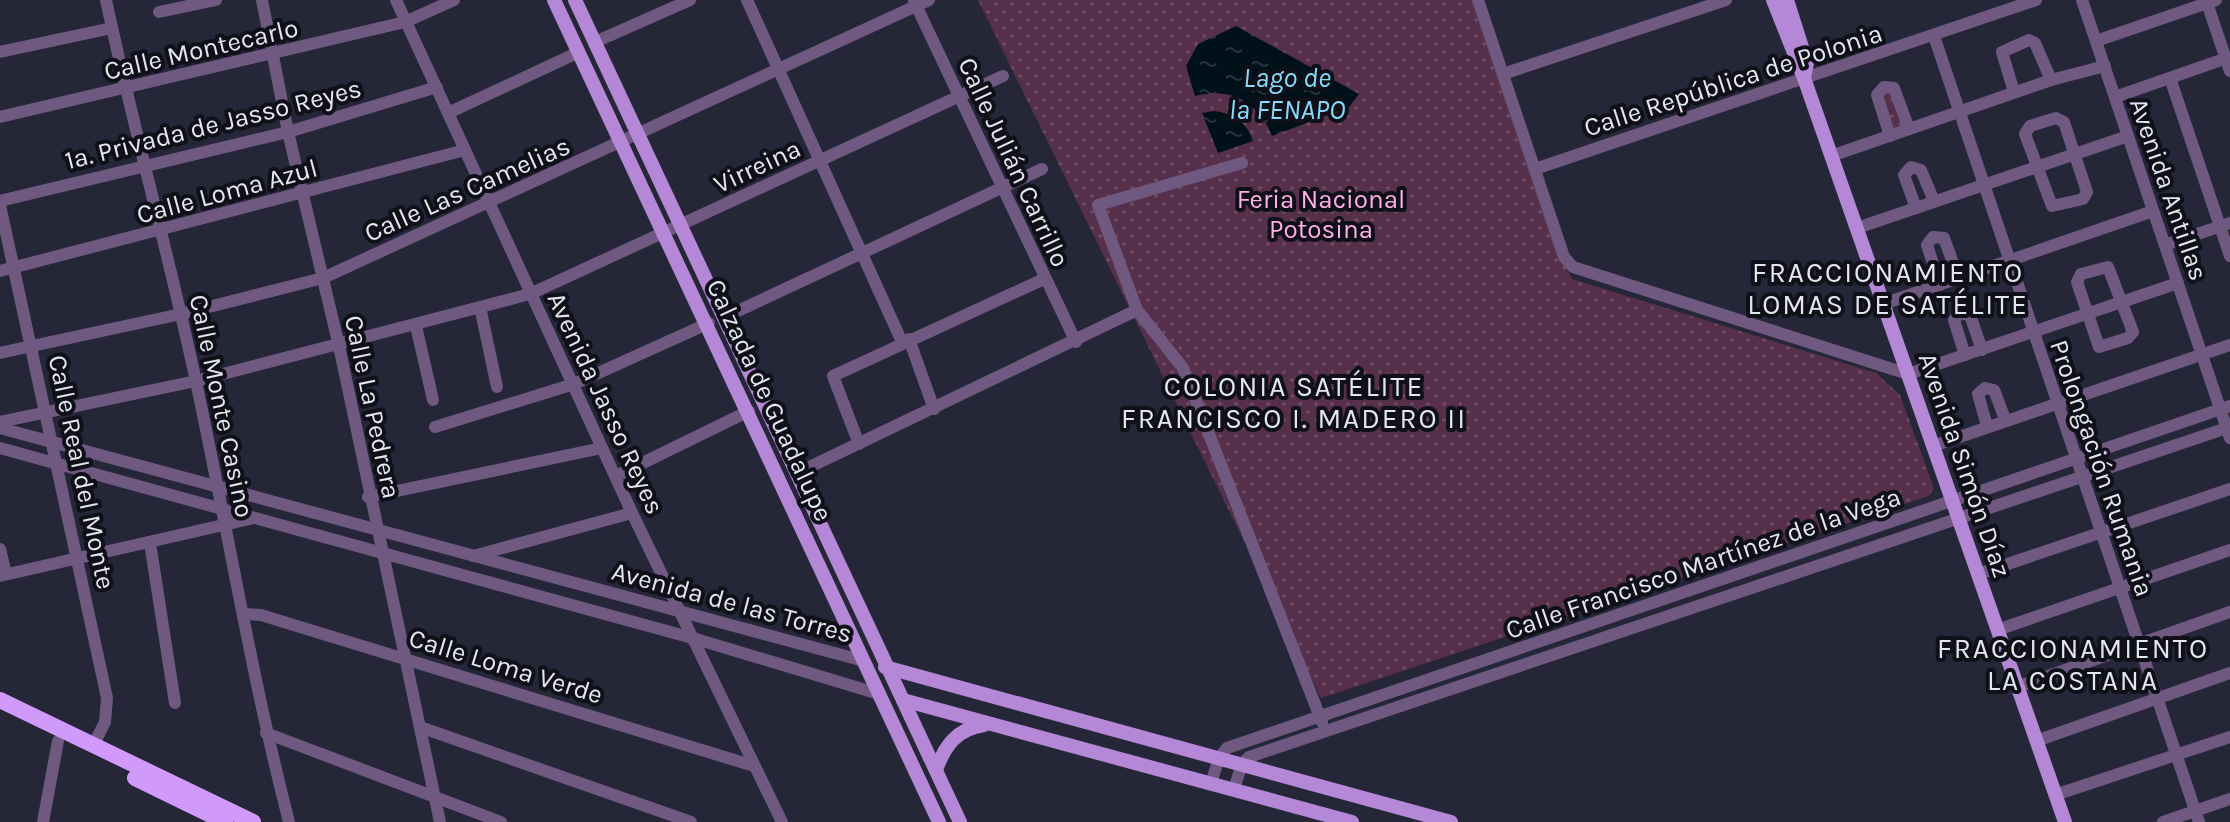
<svg xmlns="http://www.w3.org/2000/svg" width="2230" height="822" viewBox="0 0 2230 822" font-family="Karla,sans-serif">
	<defs>
		<pattern id="grass-dots" width="8" height="8" patternUnits="userSpaceOnUse" patternTransform="scale(2)"><rect width="8" height="8" fill="#562f4b"/><path d="M2 2h.1M6 6h.1" fill="none" stroke="#6e4d65" stroke-width="1.8" stroke-linecap="round"/></pattern>
		<pattern id="water-ripples" width="26" height="14" patternUnits="userSpaceOnUse" patternTransform="scale(2)"><rect width="26" height="14" fill="#001119"/><path d="M2 4q2-2 4 0t4 0M15 11q2-2 4 0t4 0" fill="none" stroke="#25343b"/></pattern>
	</defs>
	<rect width="100%" height="100%" fill="#252739"/>
	<g fill="url(#grass-dots)">
		<polygon points="978,0 1474,0 1561,259 1572,279 1876,373 1900,395 1934,488 1929,496 1321,698"/>
		<polygon points="1891,89 1904,125 1892,129 1879,94"/>
	</g>
	<g fill="url(#water-ripples)">
		<path d="M 1236,26 L 1359,94 L 1349,107 L 1272,136 C 1258,101 1230,87 1195,96 L 1186,66 L 1198,44 Z"/>
		<path d="M 1214,111 C 1234,114 1246,121 1253,141 L 1218,153 L 1202,113 Z"/>
	</g>
	<g fill="none" stroke-linecap="round" stroke-linejoin="round">
		<g stroke="#6f5980" stroke-width="12">
			<path d="M 106,0 C 133,127 168,251 195,377 C 227,525 251,675 289,822"/>
			<polyline points="262,0 288,132 339,346 440,822"/>
			<polyline points="396,0 632,513 782,822"/>
			<polyline points="747,0 902,342"/>
			<polyline points="1478,0 1564,257 1573,267 1908,374 2178,283"/>
			<polyline points="2082,0 2230,438"/>
			<polyline points="2206,0 2230,71"/>
			<polyline points="914,1 1076,342"/>
			<polyline points="159,12 216,0"/>
			<polyline points="1934,36 2199,822"/>
			<polyline points="2096,41 2216,0"/>
			<polyline points="595,42 690,0"/>
			<polyline points="0,52 112,28"/>
			<polyline points="1503,74 1726,0"/>
			<polyline points="2170,78 2230,256"/>
			<polyline points="2014,92 2002,52 2029,40 2035,43 2051,80"/>
			<polyline points="2115,97 2230,57"/>
			<polyline points="448,113 579,52"/>
			<polyline points="0,117 405,22 454,0"/>
			<polygon points="2056,118 2064,122 2087,192 2083,199 2052,206 2025,134 2030,126"/>
			<polyline points="1890,136 1877,95 1884,87 1894,88 1909,129"/>
			<polyline points="1831,156 2051,80 2105,66"/>
			<polyline points="1242,163 1098,205 1137,310 1183,368 1322,722"/>
			<polyline points="1535,169 2036,0"/>
			<polyline points="0,201 288,132 437,87"/>
			<polyline points="0,205 107,698 105,722 93,746"/>
			<polyline points="1916,208 1904,175 1911,167 1921,170 1934,201"/>
			<polyline points="1857,228 2128,136"/>
			<polyline points="2165,245 2230,223"/>
			<polygon points="2108,267 2133,332 2128,338 2099,347 2077,282 2081,274"/>
			<polyline points="0,271 465,150"/>
			<polyline points="1940,285 1927,245 1933,237 1944,238 1958,277"/>
			<polyline points="1883,304 2153,211"/>
			<polyline points="480,307 497,387"/>
			<polyline points="725,317 1042,169"/>
			<polyline points="416,326 433,400"/>
			<polyline points="909,339 934,409"/>
			<polyline points="0,353 181,314 323,278 929,0"/>
			<polyline points="1965,355 1954,320 1960,313 1970,315 1982,350"/>
			<polyline points="0,422 196,381 530,294 1003,76"/>
			<polyline points="1987,426 1978,394 1985,388 1994,390 2005,419"/>
			<polyline points="435,427 574,384 709,323"/>
			<polyline points="0,428 864,661"/>
			<polyline points="859,444 833,376 1044,279"/>
			<polyline points="1933,446 2230,345"/>
			<polyline points="0,448 696,639 879,694"/>
			<polyline points="797,473 1137,310"/>
			<polyline points="616,476 749,411"/>
			<polyline points="368,497 602,448"/>
			<polyline points="150,543 175,703"/>
			<polyline points="0,549 6,574"/>
			<polyline points="473,556 632,513"/>
			<polyline points="1978,574 2230,489"/>
			<polyline points="0,576 254,518"/>
			<polyline points="244,614 261,615 754,766"/>
			<polyline points="1997,630 2230,550"/>
			<polyline points="2017,687 2230,612"/>
			<polyline points="420,727 691,822"/>
			<polyline points="266,733 501,822"/>
			<polyline points="2036,741 2230,673"/>
			<polyline points="1211,783 1219,758 1227,748 2230,406"/>
			<polyline points="1234,789 1242,764 1249,757 2230,427"/>
			<polyline points="2055,795 2230,737"/>
			<polyline points="43,822 58,741"/>
			<polyline points="2163,822 2230,799"/>
		</g>
		<g stroke="#b588d7" stroke-width="14">
			<polyline points="554,0 939,822"/>
			<polyline points="575,0 960,822"/>
			<polyline points="1773,0 1804,78 2065,822"/>
			<polyline points="1787,0 1807,63 1804,78"/>
			<polyline points="885,667 1451,822"/>
			<polyline points="903,700 1352,822"/>
			<path d="M 936,770 C 945,745 957,729 984,725"/>
		</g>
		<g stroke="#d19afa" stroke-width="16">
			<polyline points="0,700 253,822"/>
			<polyline points="135,778 225,822"/>
		</g>
	</g>
	<g text-anchor="middle" stroke-width="8" stroke-linejoin="round" paint-order="stroke">
		<g font-size="26" fill="#e4e6f2" stroke="#101019">
			<text transform="translate(201 49) rotate(-13)" y="9">Calle Montecarlo</text>
			<text transform="translate(1733 80) rotate(-18)" y="9">Calle República de Polonia</text>
			<text transform="translate(213 124) rotate(-14)" y="9">1a. Privada de Jasso Reyes</text>
			<text transform="translate(1014 162) rotate(65)" y="9">Calle Julián Carrillo</text>
			<text transform="translate(757 166) rotate(-25)" y="9">Virreina</text>
			<text transform="translate(467 189) rotate(-24)" y="9">Calle Las Camelias</text>
			<text transform="translate(2169 189) rotate(71)" y="9">Avenida Antillas</text>
			<text transform="translate(227 191) rotate(-15)" y="9">Calle Loma Azul</text>
			<text transform="translate(770 400) rotate(65)" y="9">Calzada de Guadalupe</text>
			<text transform="translate(606 403) rotate(65)" y="9">Avenida Jasso Reyes</text>
			<text transform="translate(222 406) rotate(78)" y="9">Calle Monte Casino</text>
			<text transform="translate(373 407) rotate(78)" y="9">Calle La Pedrera</text>
			<text transform="translate(1965 465) rotate(71)" y="9">Avenida Simón Díaz</text>
			<text transform="translate(2102 468) rotate(71)" y="9">Prolongación Rumania</text>
			<text transform="translate(82 472) rotate(78)" y="9">Calle Real del Monte</text>
			<text transform="translate(1703 563) rotate(-19)" y="9">Calle Francisco Martínez de la Vega</text>
			<text transform="translate(732 602) rotate(15)" y="9">Avenida de las Torres</text>
			<text transform="translate(506 666) rotate(17)" y="9">Calle Loma Verde</text>
		</g>
		<g font-size="26" fill="#feafe7" stroke="#101019">
			<text x="1321" y="208">Feria Nacional<tspan x="1321" dy="30">Potosina</tspan></text>
		</g>
		<g font-size="28" font-style="italic" fill="#87daf9" stroke="#101019">
			<text x="1287" y="87">Lago de<tspan x="1287" dy="32">la FENAPO</tspan></text>
		</g>
		<g font-size="28" letter-spacing="2" fill="#e4e6f2" stroke="#101019">
			<text x="1888" y="282">FRACCIONAMIENTO<tspan x="1888" dy="32">LOMAS DE SATÉLITE</tspan></text>
			<text x="1294" y="396">COLONIA SATÉLITE<tspan x="1294" dy="32">FRANCISCO I. MADERO II</tspan></text>
			<text x="2073" y="658">FRACCIONAMIENTO<tspan x="2073" dy="32">LA COSTANA</tspan></text>
		</g>
	</g>
</svg>
